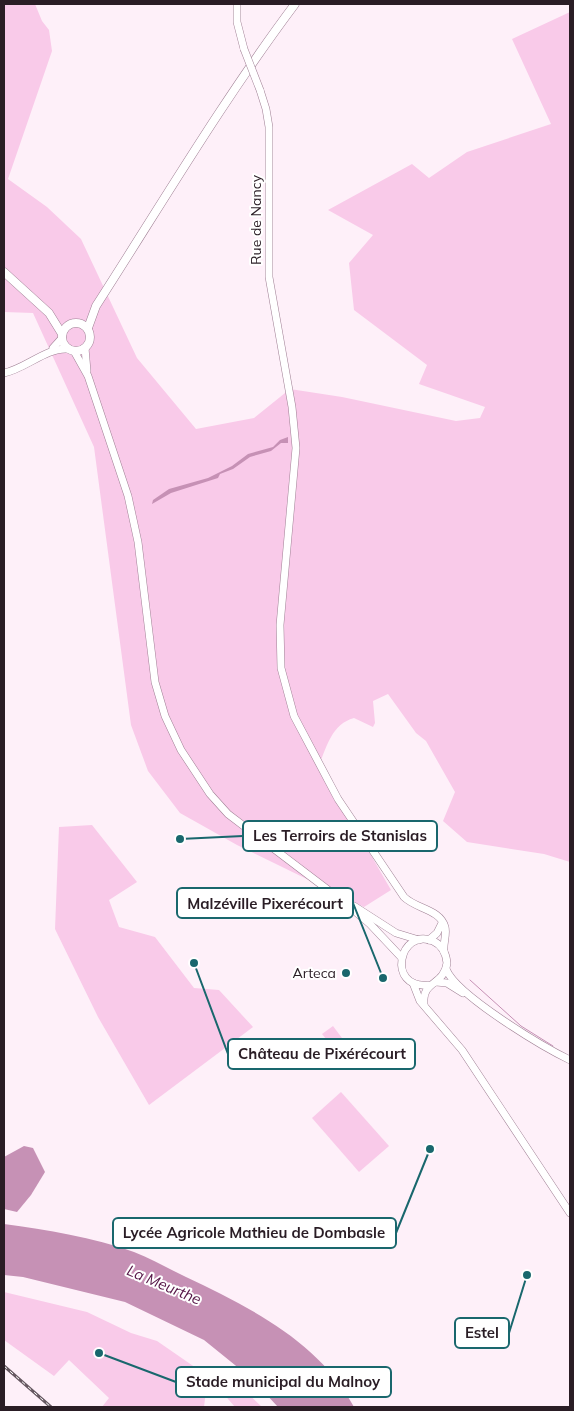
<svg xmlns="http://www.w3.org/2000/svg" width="574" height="1411" viewBox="0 0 574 1411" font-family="Mulish,sans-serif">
	<rect width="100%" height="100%" fill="#fef0f9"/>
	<g fill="#f9cae9">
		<path d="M 4,4 L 35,4 L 42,21 L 49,30 L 52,51 L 8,179 L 47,207 L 81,239 L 137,358 L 196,429 L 254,418 L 290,389 L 342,397 L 456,421 L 480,418 L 485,407 L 419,384 L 427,365 L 354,310 L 349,263 L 373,235 L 328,210 L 412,164 L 429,178 L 467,152 L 551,124 L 512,39 L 570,12 L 570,862 L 544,854 L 467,842 L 443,821 L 455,792 L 426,741 L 416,733 L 388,694 L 373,701 L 375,723 L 373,727 L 354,718 C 332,724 327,746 319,765 L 391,890 L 364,907 L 237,845 L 180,813 L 148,771 L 131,725 L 94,447 L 33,313 L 4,312 Z"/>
		<polygon points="92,825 137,882 109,900 119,927 155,937 194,988 219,990 253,1027 149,1105 98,1017 55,929 59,827"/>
		<polygon points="333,1026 345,1042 335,1050 322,1034"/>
		<polygon points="341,1092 389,1146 359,1172 312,1118"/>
		<polygon points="4,1292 87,1312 131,1333 157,1341 199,1370 207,1382 204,1407 102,1407 109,1398 69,1360 54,1376 4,1340"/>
		<polygon points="222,1369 262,1407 235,1407 228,1399 214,1376"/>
	</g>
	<g fill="#c691b5">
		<polygon points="288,437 288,443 281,443 271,451 250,457 233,469 220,474 218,478 171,493 152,504 153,500 169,489 208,478 232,466 248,454 273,447 280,440"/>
		<polygon points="24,1146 33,1148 45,1172 31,1195 17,1212 4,1209 4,1157"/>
		<path d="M 4,1224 C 47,1230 93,1237 134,1252 C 152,1259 169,1269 186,1277 C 249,1307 320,1342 354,1407 L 278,1407 L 251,1378 L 204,1340 L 125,1302 L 23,1277 L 4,1275 Z"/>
	</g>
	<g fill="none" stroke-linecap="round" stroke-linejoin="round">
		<polyline stroke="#c691b5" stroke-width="1" points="470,980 521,1026 553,1046"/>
		<defs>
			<g id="secondary">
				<polyline points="237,4 237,22 244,49"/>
				<path d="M 260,90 L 266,109 L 269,127 L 269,277 L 292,407 L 296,448 L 280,625 L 281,668 L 294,716 L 338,799 L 404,897 C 416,909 440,909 445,927 C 447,934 443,944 444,951"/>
				<polyline points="53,348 62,338"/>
				<polyline points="85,348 87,371"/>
				<polyline points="74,351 88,376 128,496 138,542 155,682 165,716 181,750 210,794 228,814 344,902 370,924 401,957"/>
				<path d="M 4,373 C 25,369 47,347 68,349"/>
				<polyline points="354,906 396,933 419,940"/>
				<polyline points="429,940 437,933 442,923"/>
				<path d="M 446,969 C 456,995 543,1047 570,1060"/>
				<polyline points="436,982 447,983 463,993"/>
				<polyline points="413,983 420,1001 462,1050 570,1213"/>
				<path d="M 424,1004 C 422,980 444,986 447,963 C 446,953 442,945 433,941 C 399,927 386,989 428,985"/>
			</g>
			<g id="primary">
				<polyline points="4,272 49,313 62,334"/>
				<circle cx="76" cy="337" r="14"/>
				<path d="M 88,328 L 96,306 C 161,205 223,100 295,4"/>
			</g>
		</defs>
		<use href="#secondary" stroke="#a08095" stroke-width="8"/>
		<use href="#primary" stroke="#a08095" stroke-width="9"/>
		<use href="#secondary" stroke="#fff" stroke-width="7"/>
		<use href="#primary" stroke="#fff" stroke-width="8"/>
		<defs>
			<polyline id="rail" points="4,1366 51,1407"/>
		</defs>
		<use href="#rail" stroke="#665861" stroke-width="3"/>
		<use href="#rail" stroke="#fff" stroke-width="1" stroke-dasharray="4" stroke-linecap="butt"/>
		<defs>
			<polyline id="secondary-bridge" points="244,49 260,90"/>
		</defs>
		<use href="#secondary-bridge" stroke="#a08095" stroke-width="8" stroke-linecap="butt"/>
		<use href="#secondary-bridge" stroke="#fff" stroke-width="7"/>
	</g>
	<circle fill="#19676d" stroke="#fff" stroke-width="2" cx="346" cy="973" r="5"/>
	<g text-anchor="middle" stroke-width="4" stroke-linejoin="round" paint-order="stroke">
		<g font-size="14" fill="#2a1d25" stroke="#fff">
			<text transform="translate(256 220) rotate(-90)" y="5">Rue de Nancy</text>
		</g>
		<g font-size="14" fill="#2a1d25" stroke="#fff" text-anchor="end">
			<text x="336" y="978">Arteca</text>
		</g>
		<g font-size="15" font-style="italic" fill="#551546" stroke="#fff">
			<text transform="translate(164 1285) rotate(23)" y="5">La Meurthe</text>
		</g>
	</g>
	<path fill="none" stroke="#19676d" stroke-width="2" d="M180 839L243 836M383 978L353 903M194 963L228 1054M430 1149L396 1233M527 1275L509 1333M99 1353L176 1382"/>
	<g fill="#19676d" stroke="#fff" stroke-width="2">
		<circle cx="180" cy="839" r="5"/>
		<circle cx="383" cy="978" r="5"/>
		<circle cx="194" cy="963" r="5"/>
		<circle cx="430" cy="1149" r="5"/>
		<circle cx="527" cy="1275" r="5"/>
		<circle cx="99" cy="1353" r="5"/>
	</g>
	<g fill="#fff" stroke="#19676d" stroke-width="2">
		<rect x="243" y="821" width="194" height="30" rx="5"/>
		<rect x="177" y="888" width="176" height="30" rx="5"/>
		<rect x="228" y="1039" width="187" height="30" rx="5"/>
		<rect x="113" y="1218" width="283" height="30" rx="5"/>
		<rect x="455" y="1318" width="54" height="30" rx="5"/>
		<rect x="176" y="1367" width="215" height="30" rx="5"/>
	</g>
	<g font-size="15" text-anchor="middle" font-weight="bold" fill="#2a1d25">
		<text x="340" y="841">Les Terroirs de Stanislas</text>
		<text x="265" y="909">Malzéville Pixerécourt</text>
		<text x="322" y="1059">Château de Pixérécourt</text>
		<text x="254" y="1238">Lycée Agricole Mathieu de Dombasle</text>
		<text x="482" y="1338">Estel</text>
		<text x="283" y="1387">Stade municipal du Malnoy</text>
	</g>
	<rect width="574" height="1411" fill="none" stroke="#2a1d25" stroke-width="10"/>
</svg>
